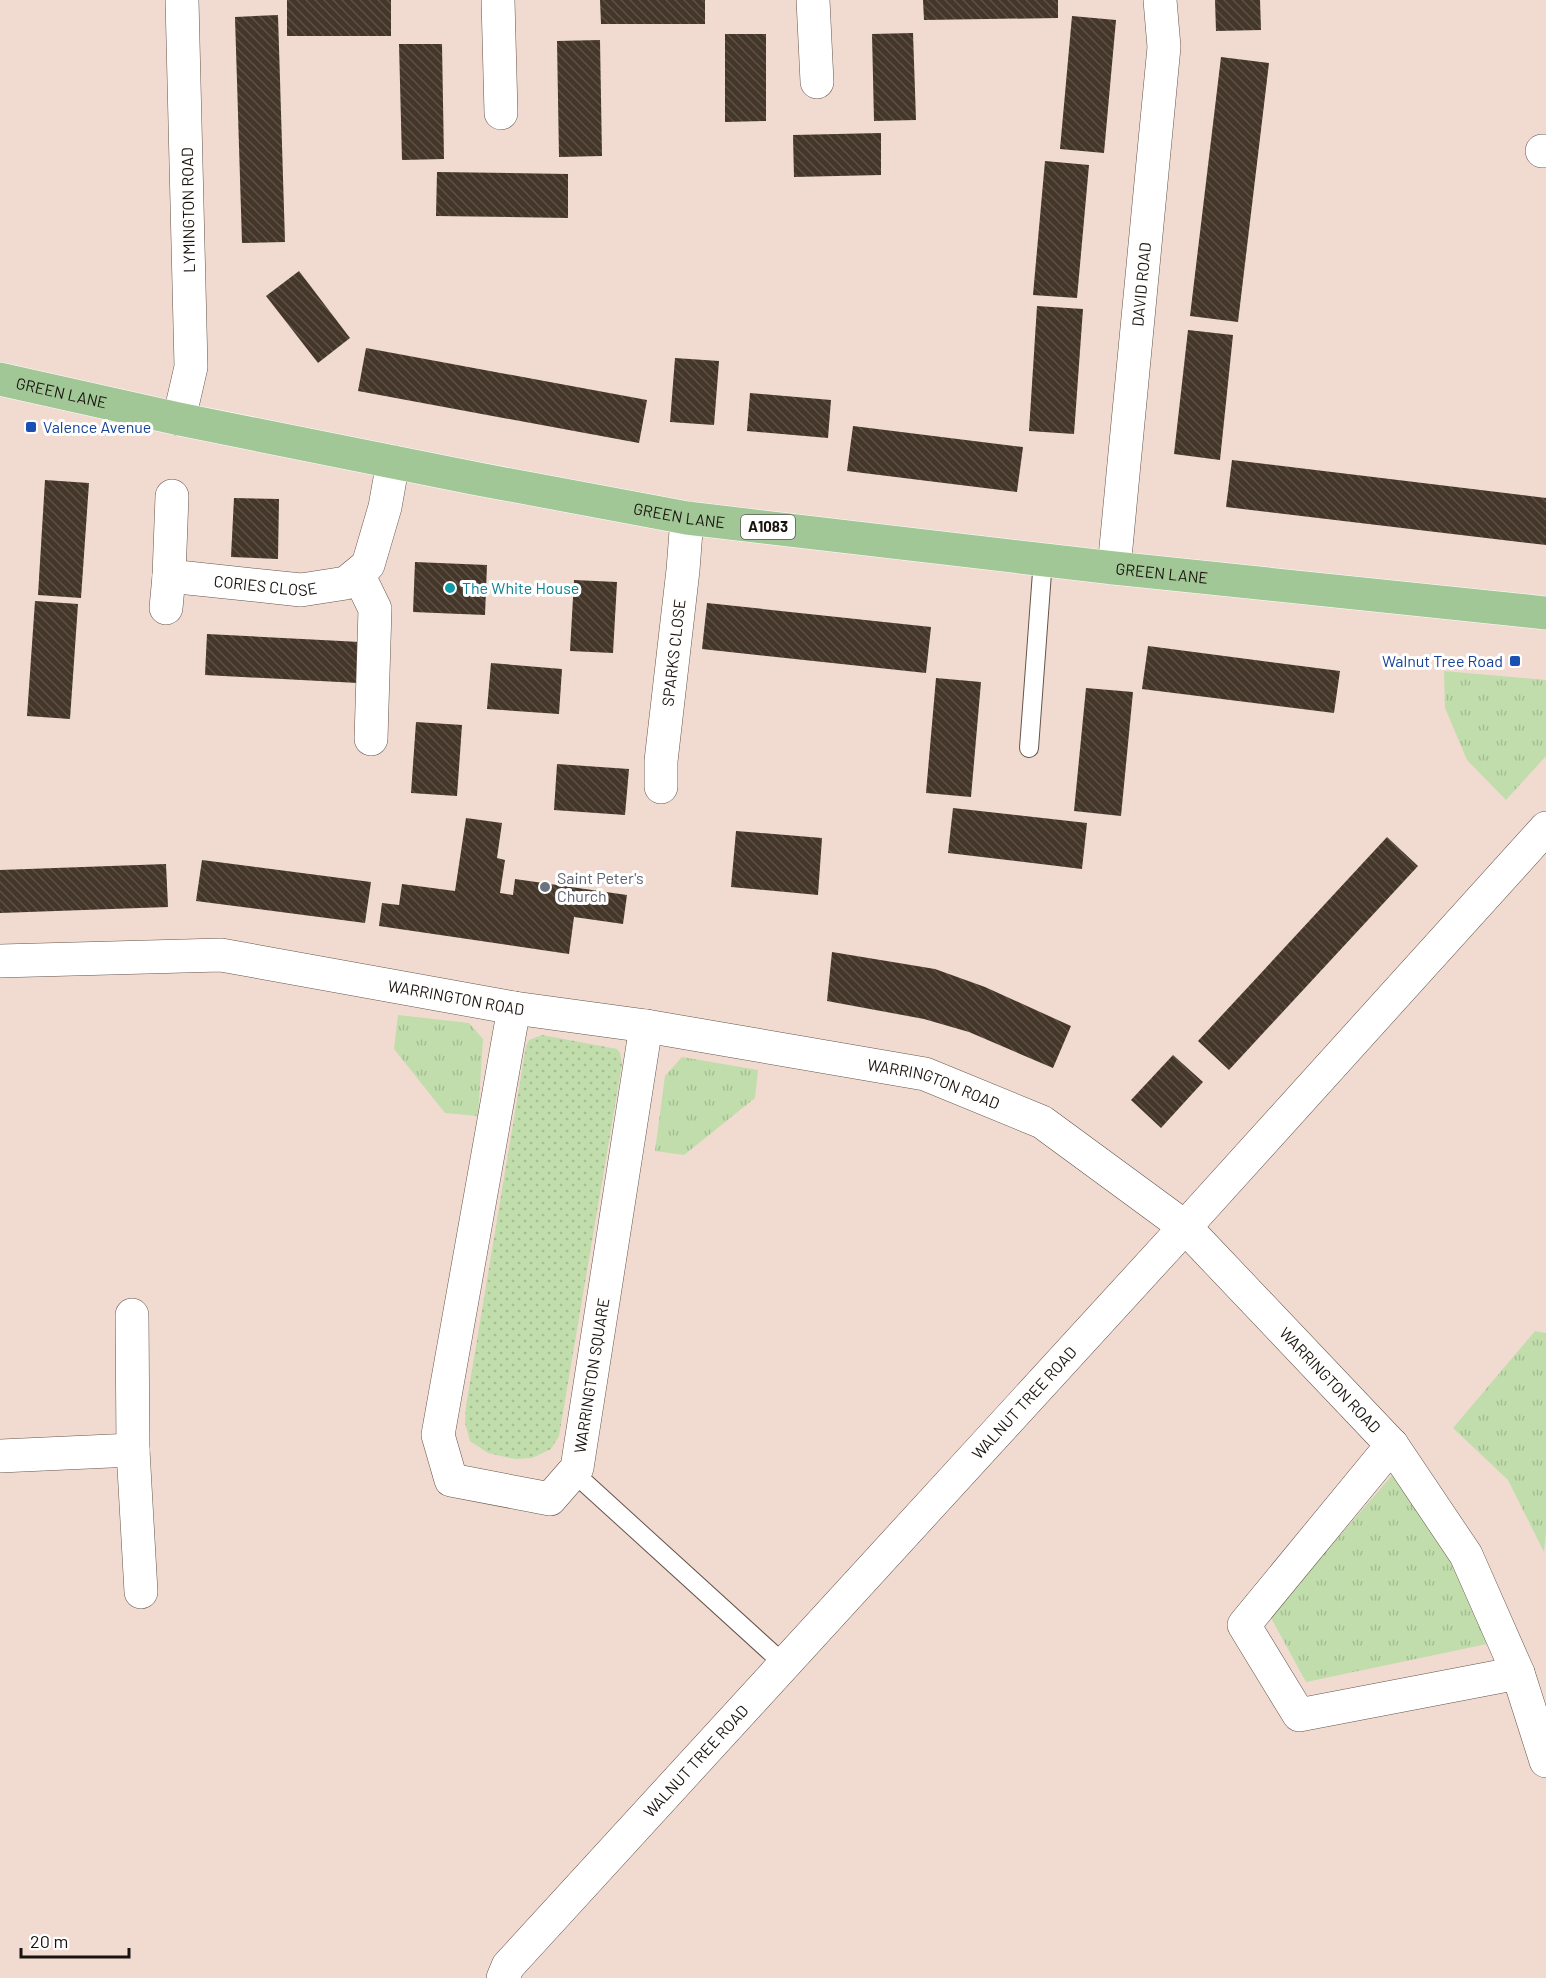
<svg xmlns="http://www.w3.org/2000/svg" width="1546" height="1978" viewBox="0 0 1546 1978" font-family="Barlow,sans-serif">
	<defs>
		<pattern id="grass-tufts" width="24" height="20" patternUnits="userSpaceOnUse" patternTransform="scale(1.5)"><rect width="24" height="20" fill="#c0ddab"/><path d="M3 7l-1-3M5 7V3M7 7l1-3M15 17l-1-3M17 17v-4M19 17l1-3" fill="none" stroke="#a4bd92"/></pattern>
		<pattern id="park-dots" width="8" height="8" patternUnits="userSpaceOnUse" patternTransform="scale(1.5)"><rect width="8" height="8" fill="#c0ddab"/><path d="M2 2h.1M6 6h.1" fill="none" stroke="#a4bd92" stroke-width="1.8" stroke-linecap="round"/></pattern>
		<pattern id="building-back-hatch" width="6" height="6" patternUnits="userSpaceOnUse" patternTransform="scale(1.5)"><rect width="6" height="6" fill="#44372a"/><path d="M-1 5l2 2M0 0l6 6M5-1l2 2" fill="none" stroke="#5c5146"/></pattern>
	</defs>
	<rect width="100%" height="100%" fill="#f1dbd0"/>
	<g fill="url(#grass-tufts)">
		<polygon points="1444,671 1546,680 1546,756 1506,800 1467,760 1445,708"/>
		<polygon points="398,1015 469,1023 483,1039 478,1116 445,1113 394,1049"/>
		<polygon points="682,1057 758,1070 755,1098 684,1155 655,1151 665,1076"/>
		<polygon points="1535,1331 1546,1333 1546,1532 1544,1552 1508,1480 1453,1428"/>
		<polygon points="1395,1472 1450,1555 1487,1644 1306,1682 1270,1616"/>
	</g>
	<polygon fill="url(#park-dots)" points="542,1035 617,1049 620,1053 622,1064 559,1436 551,1449 532,1458 515,1459 488,1453 470,1441 465,1423 466,1406 526,1046 529,1040"/>
	<g fill="url(#building-back-hatch)">
		<rect x="287" y="0" width="104" height="36"/>
		<polygon points="600,0 705,0 705,24 601,24"/>
		<polygon points="923,0 1058,0 1058,18 924,20"/>
		<polygon points="1215,0 1260,0 1261,30 1216,31"/>
		<polygon points="278,15 285,242 242,243 235,17"/>
		<polygon points="1072,16 1116,20 1104,153 1060,149"/>
		<polygon points="913,33 916,120 874,121 872,34"/>
		<polygon points="725,34 766,34 766,121 725,122"/>
		<polygon points="600,40 602,156 559,157 557,41"/>
		<polygon points="399,44 442,44 444,159 402,160"/>
		<polygon points="1221,57 1269,63 1238,322 1190,316"/>
		<polygon points="881,133 881,175 794,177 793,135"/>
		<polygon points="1045,161 1089,165 1077,298 1033,295"/>
		<polygon points="437,172 568,174 568,218 436,216"/>
		<polygon points="299,271 350,338 318,363 266,296"/>
		<polygon points="1037,306 1083,309 1074,434 1029,431"/>
		<polygon points="1188,330 1233,335 1220,460 1174,454"/>
		<polygon points="366,348 647,400 639,443 358,391"/>
		<polygon points="675,358 719,361 714,425 670,422"/>
		<polygon points="750,393 831,400 828,438 747,431"/>
		<polygon points="853,426 1023,447 1017,492 847,471"/>
		<polygon points="1232,460 1546,498 1546,545 1226,507"/>
		<polygon points="45,480 89,483 81,598 38,595"/>
		<polygon points="234,498 279,499 278,559 231,557"/>
		<polygon points="415,562 487,565 485,615 413,612"/>
		<polygon points="574,580 617,582 613,653 570,651"/>
		<polygon points="35,601 78,604 70,719 27,716"/>
		<polygon points="707,603 931,627 926,673 702,649"/>
		<polygon points="207,634 360,642 358,683 205,675"/>
		<polygon points="1148,646 1340,671 1334,713 1142,689"/>
		<polygon points="491,663 562,669 559,714 487,709"/>
		<polygon points="936,678 981,682 971,797 926,793"/>
		<polygon points="1086,688 1133,692 1121,816 1074,811"/>
		<polygon points="416,722 462,725 457,796 411,793"/>
		<polygon points="557,764 629,769 625,815 554,810"/>
		<polygon points="953,808 1087,823 1082,869 948,853"/>
		<polygon points="466,818 502,823 497,858 505,860 500,893 513,895 515,879 627,895 623,924 574,917 569,954 379,926 382,903 399,905 402,884 455,891"/>
		<polygon points="736,831 822,838 818,895 731,887"/>
		<polygon points="1387,837 1418,866 1229,1070 1198,1041"/>
		<polygon points="202,860 371,882 365,923 196,901"/>
		<polygon points="166,864 168,907 0,913 0,870"/>
		<polygon points="832,952 935,969 985,987 1071,1026 1053,1068 969,1032 924,1019 827,1001"/>
		<polygon points="1173,1055 1203,1082 1161,1128 1131,1100"/>
	</g>
	<g fill="none" stroke-linecap="round" stroke-linejoin="round">
		<defs>
			<g id="service">
				<polyline points="1029,748 1043,559"/>
				<polyline points="573,1472 785,1665"/>
			</g>
			<g id="minor">
				<polyline points="498,0 501,113"/>
				<polyline points="813,0 817,82"/>
				<polyline points="1542,151 1546,151"/>
				<polyline points="179,419 191,367 182,0"/>
				<path id="s1" d="M 172,496 L 169,576 L 301,590 L 346,583 L 368,565 L 385,507 L 393,462"/>
				<path id="s2" d="M 1114,568 L 1164,47 L 1160,0"/>
				<polyline points="358,574 375,609 371,739"/>
				<polyline points="166,608 169,576"/>
				<path id="s3" d="M 661,787 L 661,761 L 683,570 L 687,518"/>
				<path id="s4" d="M 0,961 L 221,955 L 514,1008 L 646,1026 L 925,1074 L 1042,1122 L 1185,1227 L 1392,1445 L 1466,1555 L 1518,1673 L 1546,1761"/>
				<path id="s5" d="M 514,1008 L 438,1435 L 451,1480 L 550,1499 L 577,1468 L 646,1026"/>
				<polyline points="132,1315 133,1450 141,1592"/>
				<polyline points="1392,1445 1244,1625 1299,1715 1518,1673"/>
				<polyline points="0,1456 133,1450"/>
			</g>
			<g id="tertiary">
				<path id="s6" d="M 503,1978 L 508,1966 L 1185,1227 L 1546,828"/>
			</g>
			<g id="primary">
				<path id="s7" d="M 0,379 L 179,419 L 473,478 L 687,518 L 1114,568 L 1546,613"/>
			</g>
		</defs>
		<use href="#service" stroke="#65544a" stroke-width="20"/>
		<use href="#minor" stroke="#65544a" stroke-width="34"/>
		<use href="#tertiary" stroke="#65544a" stroke-width="34"/>
		<use href="#primary" stroke="#fff" stroke-width="34"/>
		<use href="#service" stroke="#fff" stroke-width="18"/>
		<use href="#minor" stroke="#fff" stroke-width="33"/>
		<use href="#tertiary" stroke="#fff" stroke-width="33"/>
		<use href="#primary" stroke="#a1c796" stroke-width="33"/>
	</g>
	<g fill="#1a4fb4" stroke="#fff" stroke-width="2">
		<rect x="25" y="421" width="12" height="12" rx="3"/>
		<rect x="1509" y="655" width="12" height="12" rx="3"/>
	</g>
	<circle fill="#0f9aa8" stroke="#fff" stroke-width="2" cx="450" cy="588" r="6"/>
	<circle fill="#6b7280" stroke="#fff" stroke-width="2" cx="545" cy="887" r="6"/>
	<g text-anchor="middle" stroke-width="6" stroke-linejoin="round" paint-order="stroke">
		<rect fill="#fff" stroke="#5f5a57" stroke-width="1.5" x="741" y="515" width="54" height="24" rx="4.5"/>
		<g font-size="15" font-weight="bold" fill="#1a130f">
			<text x="768" y="532">A1083</text>
		</g>
		<g font-size="16" fill="#1a130f" stroke="#fff">
			<text transform="translate(188 210) rotate(-91)" y="6">LYMINGTON ROAD</text>
			<text dy="6" stroke="none"><textPath href="#s2" startOffset="285">DAVID ROAD</textPath></text>
			<text dy="6" stroke="none"><textPath href="#s7" startOffset="63">GREEN LANE</textPath></text>
			<text dy="6" stroke="none"><textPath href="#s7" startOffset="693">GREEN LANE</textPath></text>
			<text dy="6" stroke="none"><textPath href="#s7" startOffset="1179">GREEN LANE</textPath></text>
			<text dy="6" stroke="none"><textPath href="#s1" startOffset="177">CORIES CLOSE</textPath></text>
			<text dy="6" stroke="none"><textPath href="#s3" startOffset="135">SPARKS CLOSE</textPath></text>
			<text dy="6" stroke="none"><textPath href="#s4" startOffset="460">WARRINGTON ROAD</textPath></text>
			<text dy="6" stroke="none"><textPath href="#s4" startOffset="946">WARRINGTON ROAD</textPath></text>
			<text dy="6" stroke="none"><textPath href="#s5" startOffset="716">WARRINGTON SQUARE</textPath></text>
			<text dy="6" stroke="none"><textPath href="#s4" startOffset="1450">WARRINGTON ROAD</textPath></text>
			<text dy="6" stroke="none"><textPath href="#s6" startOffset="777">WALNUT TREE ROAD</textPath></text>
			<text dy="6" stroke="none"><textPath href="#s6" startOffset="291">WALNUT TREE ROAD</textPath></text>
		</g>
		<g font-size="16" fill="#164399" stroke="#fff" text-anchor="start">
			<text x="43" y="433">Valence Avenue</text>
			<text x="1503" y="667" text-anchor="end">Walnut Tree Road</text>
		</g>
		<g font-size="16" fill="#0d838f" stroke="#fff" text-anchor="start">
			<text x="462" y="594">The White House</text>
		</g>
		<g font-size="16" fill="#5b616d" stroke="#fff" text-anchor="start">
			<text x="557" y="884">Saint Peter's<tspan x="557" dy="18">Church</tspan></text>
		</g>
	</g>
	<path d="M21 1948v9h108v-9" fill="none" stroke="#1a130f" stroke-width="3"/>
	<text x="30" y="1948" font-size="18" fill="#1a130f" stroke="#ffffff" stroke-width="4.5" paint-order="stroke">20 m</text>
</svg>
